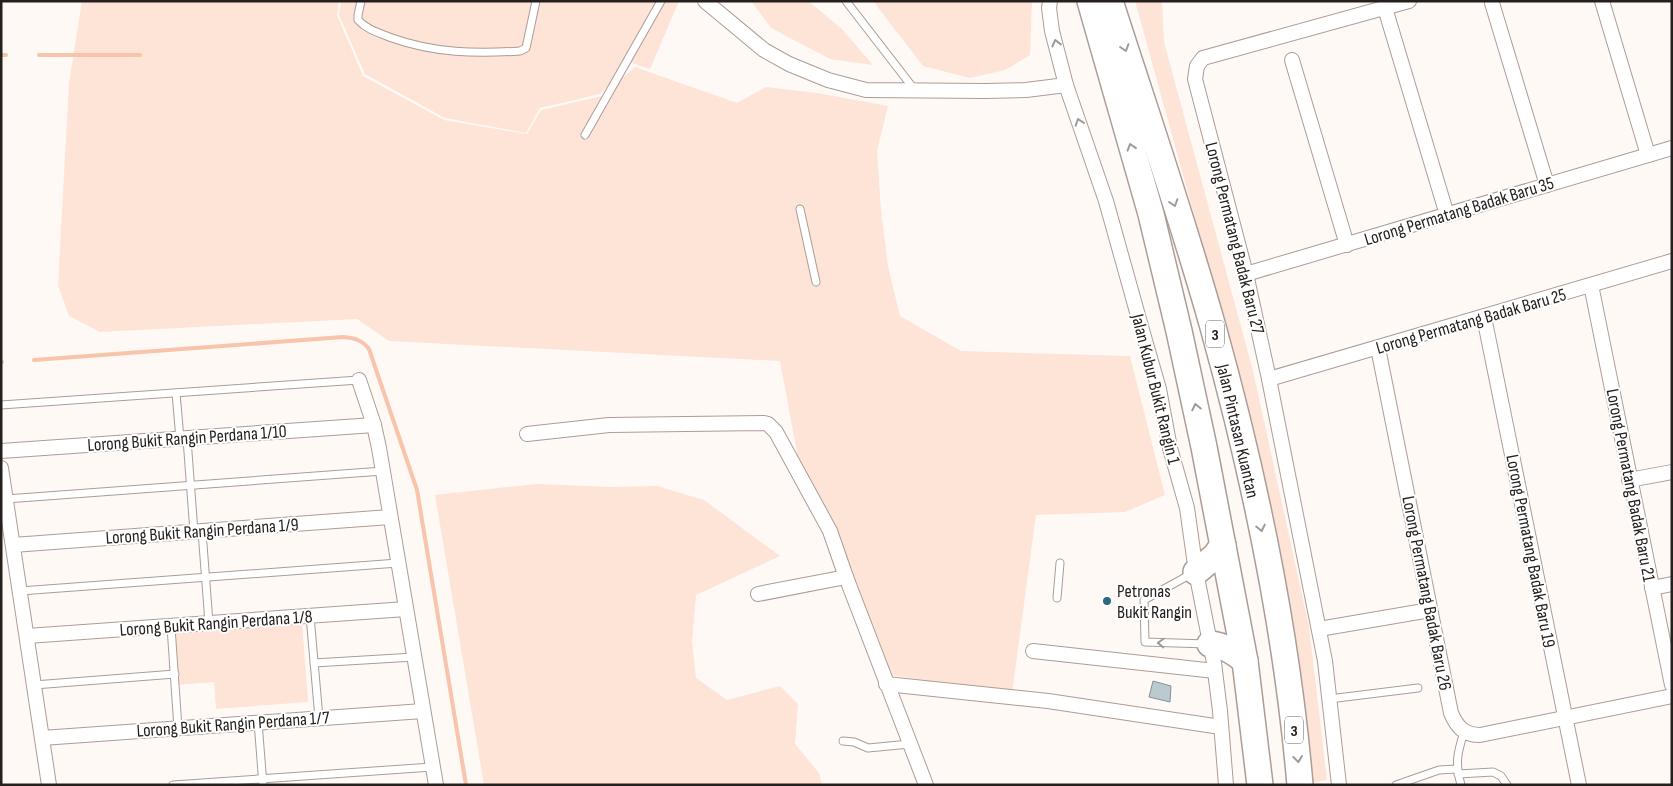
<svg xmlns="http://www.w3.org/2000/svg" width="1673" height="786" viewBox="0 0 1673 786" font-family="'Sofia Sans Condensed',sans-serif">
	<rect width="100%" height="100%" fill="#fff9f6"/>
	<g fill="#fee3d7">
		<polygon points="82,1 339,1 337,15 363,76 444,120 527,134 541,110 602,96 635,67 737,103 766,87 817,93 888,106 877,151 881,210 888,266 900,316 961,351 1130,356 1165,495 1125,512 1036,515 1012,693 890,675 803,485 780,361 389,341 357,319 100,332 69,316 58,285 69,83"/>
		<polygon points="341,1 679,1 650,69 632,63 600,94 540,108 526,133 445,118 365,74 339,15"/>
		<polygon points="751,1 808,1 842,29 873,65 830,59 771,28"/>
		<polygon points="873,1 1032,1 1030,55 1005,70 970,78 923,66"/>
		<polygon points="1135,1 1162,1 1164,42 1253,371 1309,627 1327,780 1312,783 1302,687 1251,435 1193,211"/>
		<polygon points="536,484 611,487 657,486 704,500 780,556 696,595 692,641 696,678 727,700 780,686 798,704 795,744 819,773 822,785 484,785 435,495"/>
		<polygon points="302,622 308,702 216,709 214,682 177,685 174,632"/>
	</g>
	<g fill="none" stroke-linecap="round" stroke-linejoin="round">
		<g stroke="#f8c4ac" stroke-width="4">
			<polyline points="1,55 6,55"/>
			<polyline points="39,55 140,55"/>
			<path d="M 34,360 L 343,337 C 355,338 362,340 369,349 L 417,490 L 466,785"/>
			<polyline points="1,362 2,362"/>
		</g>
	</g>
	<polygon fill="#bbcad1" stroke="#839198" points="1153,681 1171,686 1170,702 1149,697"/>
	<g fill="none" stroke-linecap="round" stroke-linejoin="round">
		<defs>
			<g id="lane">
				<path d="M 361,1 L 358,15 L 358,20 C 367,30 380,33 392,38 C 434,53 476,54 520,51 L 526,48 L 536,1"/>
				<polyline points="846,1 914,89"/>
				<polyline points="585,135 661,1"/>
				<polyline points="800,209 816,282"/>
				<polyline points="176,393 180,439"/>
				<polyline points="1,405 359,380"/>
				<polyline points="187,439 194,532"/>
				<polyline points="6,499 383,471"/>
				<polyline points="202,531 209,623"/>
				<polyline points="1193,573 1144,600 1145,642 1207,644"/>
				<polyline points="20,591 398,563"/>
				<polyline points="1057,598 1060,563"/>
				<polyline points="310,616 319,718"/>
				<polyline points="171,627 178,728"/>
				<polyline points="314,663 414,657"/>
				<polyline points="34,685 175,674"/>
				<polyline points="1329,699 1418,688"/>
				<polyline points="258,722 263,785"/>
				<polyline points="843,741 854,742 868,748 910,744"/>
				<polyline points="1458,774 1493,772 1501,776 1507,785"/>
				<polyline points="173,785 432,767"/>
				<polyline points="1396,785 1439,770 1457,769"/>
				<path d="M 1461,785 C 1455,763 1457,754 1464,732"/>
			</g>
			<g id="street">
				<polyline points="705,1 764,50 789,64 828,80 866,90 985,91 1026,90 1066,85"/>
				<polyline points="1050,1 1049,8 1052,31 1066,85 1106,201 1144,337 1159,389 1170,448 1187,508 1196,572 1214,663 1220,711 1226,785"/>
				<polyline points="1602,1 1648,155"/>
				<polyline points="1492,3 1547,185"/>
				<polyline points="1385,8 1447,215"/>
				<polyline points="1292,60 1347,245"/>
				<polyline points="1246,274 1672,148"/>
				<polyline points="1591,285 1672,685"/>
				<polyline points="1484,317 1579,785"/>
				<path d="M 1378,348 L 1451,713 C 1457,727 1464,735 1480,735 L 1672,696"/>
				<polyline points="1269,379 1672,261"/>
				<polyline points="359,380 374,425 379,448 436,785"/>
				<polyline points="527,434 609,425 764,423 768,424 776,432 830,531 846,577"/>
				<polyline points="1,451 374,425"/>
				<polyline points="1,468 49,785"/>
				<polyline points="1629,480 1672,472"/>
				<polyline points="13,545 390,517"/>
				<polyline points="1652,588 1672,584"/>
				<polyline points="758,594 846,577 926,785"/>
				<polyline points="1319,629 1430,610"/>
				<polyline points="27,636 406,609"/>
				<polyline points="1033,651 1215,671"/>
				<polyline points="886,684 1048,701 1221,727"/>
				<polyline points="42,738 423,711"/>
				<polyline points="1339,785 1325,661 1269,379 1246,274 1195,79 1197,66 1203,58 1409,1"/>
			</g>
			<g id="highway">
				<polyline points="1090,1 1151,214 1179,331 1204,447 1245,661 1260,785"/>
				<path d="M 1110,1 C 1145,110 1182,217 1213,327 C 1254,474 1287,632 1300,785"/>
				<polyline points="1196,572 1215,556 1223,545"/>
				<path d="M 1210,644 C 1225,646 1233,651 1245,661"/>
			</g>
		</defs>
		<use href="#lane" stroke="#ab9d96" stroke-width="9"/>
		<use href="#street" stroke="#ab9d96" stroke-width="16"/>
		<use href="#highway" stroke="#ab9d96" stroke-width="28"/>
		<use href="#lane" stroke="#fff" stroke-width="7"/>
		<use href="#street" stroke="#fff" stroke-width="14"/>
		<use href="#highway" stroke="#fff" stroke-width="25"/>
	</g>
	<defs><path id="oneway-chevron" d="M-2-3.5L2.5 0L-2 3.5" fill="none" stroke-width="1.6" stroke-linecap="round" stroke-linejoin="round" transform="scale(1.25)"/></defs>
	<g stroke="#9d9b99">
		<use href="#oneway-chevron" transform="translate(1056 43) rotate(-104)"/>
		<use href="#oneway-chevron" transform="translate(1125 48) rotate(72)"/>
		<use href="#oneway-chevron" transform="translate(1079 122) rotate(-109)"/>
		<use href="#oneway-chevron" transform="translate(1131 147) rotate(-107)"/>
		<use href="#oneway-chevron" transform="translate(1174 203) rotate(72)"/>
		<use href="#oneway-chevron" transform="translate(1196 407) rotate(-102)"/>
		<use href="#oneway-chevron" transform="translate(1261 528) rotate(78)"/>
		<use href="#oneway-chevron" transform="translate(1161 643) rotate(-178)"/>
		<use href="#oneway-chevron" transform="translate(1298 759) rotate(83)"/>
	</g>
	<circle fill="#2c6980" stroke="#fff" stroke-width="2" cx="1107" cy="601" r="5"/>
	<g text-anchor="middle" stroke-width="4" stroke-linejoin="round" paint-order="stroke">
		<g fill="#fff" stroke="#666361" stroke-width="1">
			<rect x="1206" y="320.5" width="18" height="27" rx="4"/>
			<rect x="1285" y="716.5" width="18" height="27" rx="4"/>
		</g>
		<g font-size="16" font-weight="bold" fill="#25201d">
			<text x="1215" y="340">3</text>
			<text x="1294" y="736">3</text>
		</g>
		<g font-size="18" fill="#25201d" stroke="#fff">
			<text transform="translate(1459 211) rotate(-17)" y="6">Lorong Permatang Badak Baru 35</text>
			<text transform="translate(1235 238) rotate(76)" y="6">Lorong Permatang Badak Baru 27</text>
			<text transform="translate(1471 321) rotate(-16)" y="6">Lorong Permatang Badak Baru 25</text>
			<text transform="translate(1156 389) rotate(76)" y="6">Jalan Kubur Bukit Rangin 1</text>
			<text transform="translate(1238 431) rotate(77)" y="6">Jalan Pintasan Kuantan</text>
			<text transform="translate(187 438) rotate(-4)" y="6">Lorong Bukit Rangin Perdana 1/10</text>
			<text transform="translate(1631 485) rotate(79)" y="6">Lorong Permatang Badak Baru 21</text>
			<text transform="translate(202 531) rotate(-4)" y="6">Lorong Bukit Rangin Perdana 1/9</text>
			<text transform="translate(1531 551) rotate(79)" y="6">Lorong Permatang Badak Baru 19</text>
			<text transform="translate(1427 593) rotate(79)" y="6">Lorong Permatang Badak Baru 26</text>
			<text transform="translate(216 623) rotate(-4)" y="6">Lorong Bukit Rangin Perdana 1/8</text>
			<text transform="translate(233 724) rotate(-4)" y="6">Lorong Bukit Rangin Perdana 1/7</text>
		</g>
		<g font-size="18" fill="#25201d" stroke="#fff" text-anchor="start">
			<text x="1117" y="597">Petronas<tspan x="1117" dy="21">Bukit Rangin</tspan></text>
		</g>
	</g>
	<rect width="1673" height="786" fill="none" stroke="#25201d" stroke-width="5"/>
</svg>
